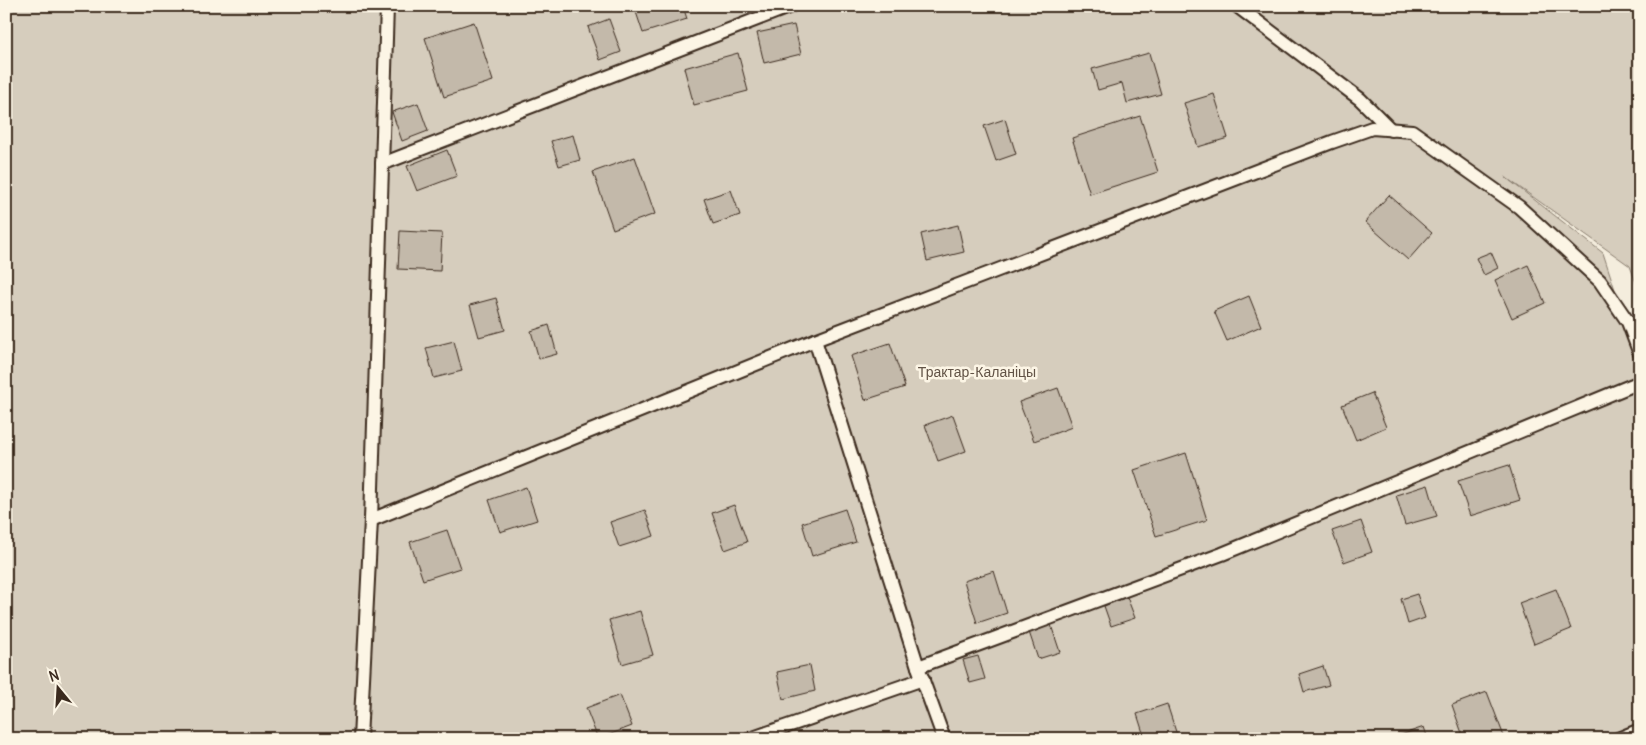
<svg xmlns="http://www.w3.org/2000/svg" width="1646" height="745" viewBox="0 0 1646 745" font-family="Delius,sans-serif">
	<rect width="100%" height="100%" fill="#f4eddd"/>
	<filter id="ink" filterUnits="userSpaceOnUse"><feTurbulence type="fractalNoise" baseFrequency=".02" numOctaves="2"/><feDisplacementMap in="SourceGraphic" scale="10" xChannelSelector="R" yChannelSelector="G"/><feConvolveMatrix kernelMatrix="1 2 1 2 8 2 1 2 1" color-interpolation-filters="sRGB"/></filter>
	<g filter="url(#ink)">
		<polygon fill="#d6cdbd" stroke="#887c6e" points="6,6 1640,6 1640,294 1630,266 1505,177 1603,253 1640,366 1640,739 6,739"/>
		<g fill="#c3b9aa" stroke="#3b2a1e">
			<polygon points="634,6 683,6 687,19 643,33"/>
			<polygon points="609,19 621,52 600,60 588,27"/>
			<polygon points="474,22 493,81 444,97 425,38"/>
			<polygon points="794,25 801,54 764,63 757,33"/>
			<polygon points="738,53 748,91 694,105 684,68"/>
			<polygon points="1149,53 1161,94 1127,103 1122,83 1098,90 1092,69"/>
			<polygon points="1214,94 1228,138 1198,147 1184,103"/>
			<polygon points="418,103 428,131 402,141 392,112"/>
			<polygon points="1140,116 1158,172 1090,194 1072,138"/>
			<polygon points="1005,119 1016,154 996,161 984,126"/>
			<polygon points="573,135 580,160 559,166 551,141"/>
			<polygon points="447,150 457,176 417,191 407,166"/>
			<polygon points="635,157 655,214 613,229 593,172"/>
			<polygon points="731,190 740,215 713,224 704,199"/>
			<polygon points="1389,195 1432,233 1408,260 1365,222"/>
			<polygon points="958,225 964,252 927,261 921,234"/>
			<polygon points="400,231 442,233 440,271 398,269"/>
			<polygon points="1491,252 1498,268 1484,275 1476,258"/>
			<polygon points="1528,265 1545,303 1512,318 1495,280"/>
			<polygon points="1249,296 1261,326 1227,341 1214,311"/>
			<polygon points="496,298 505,330 479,337 470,305"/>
			<polygon points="549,325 557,354 539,359 531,331"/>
			<polygon points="454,341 462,371 434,378 426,348"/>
			<polygon points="890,343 905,387 865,400 851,356"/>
			<polygon points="1058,388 1072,427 1034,441 1019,402"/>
			<polygon points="1372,393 1386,427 1356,440 1342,405"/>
			<polygon points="953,415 966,451 938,461 925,425"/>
			<polygon points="1186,453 1207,520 1156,536 1134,470"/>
			<polygon points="1509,465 1520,500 1470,516 1458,481"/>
			<polygon points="1428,485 1437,516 1405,525 1396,495"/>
			<polygon points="526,487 537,520 500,532 489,500"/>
			<polygon points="734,505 747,542 725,550 712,513"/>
			<polygon points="845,509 856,542 812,556 802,523"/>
			<polygon points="645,510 654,536 619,547 610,522"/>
			<polygon points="1361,521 1372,552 1344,562 1332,531"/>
			<polygon points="447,530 460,568 423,580 410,542"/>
			<polygon points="994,571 1007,613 977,623 964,581"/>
			<polygon points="1556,589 1571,629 1534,644 1519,603"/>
			<polygon points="1417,594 1425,618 1408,624 1401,599"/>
			<polygon points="1127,597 1135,618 1111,626 1104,606"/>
			<polygon points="640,611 653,655 622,664 609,620"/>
			<polygon points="1051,625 1060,652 1038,659 1029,632"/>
			<polygon points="978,656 985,679 970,683 963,660"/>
			<polygon points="810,665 815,691 783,699 777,672"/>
			<polygon points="1323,666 1329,685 1304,692 1299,674"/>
			<polygon points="1487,692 1505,739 1464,739 1452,705"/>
			<polygon points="620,695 632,726 598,739 586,708"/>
			<polygon points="1167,704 1177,735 1166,739 1145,739 1137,714"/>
			<polygon points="1424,727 1428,739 1389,739"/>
		</g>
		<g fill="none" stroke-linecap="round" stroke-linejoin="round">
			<defs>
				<g id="lane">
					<polyline points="387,6 371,520 815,340 1332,142 1372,128 1412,131 1519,207 1600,281 1628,322 1640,354"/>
					<polyline points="1237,6 1360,99 1391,130"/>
					<polyline points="382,164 791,6"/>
					<polyline points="815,340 918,667 944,739"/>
					<polyline points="918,667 1222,554 1640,382"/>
					<polyline points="360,739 371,520"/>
					<polyline points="750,739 923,679"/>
					<polyline points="1618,739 1640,730"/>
				</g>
			</defs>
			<use href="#lane" stroke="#3b2a1e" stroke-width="16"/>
			<use href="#lane" stroke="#fcf5e5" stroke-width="12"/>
		</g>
	</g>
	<g text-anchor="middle" stroke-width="5" stroke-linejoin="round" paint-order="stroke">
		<g font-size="14" fill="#625346" stroke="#fcf5e5">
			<text x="977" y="377">Трактар-Каланіцы</text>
		</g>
	</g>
	<rect width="1646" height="745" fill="none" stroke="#fcf5e5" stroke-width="25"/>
	<rect x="12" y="12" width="1621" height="720" fill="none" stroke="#3b2a1e" stroke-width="2" filter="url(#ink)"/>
	<g transform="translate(58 688) rotate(342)" stroke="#fcf5e5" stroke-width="4" paint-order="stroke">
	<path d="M0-4L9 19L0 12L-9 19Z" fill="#3b2a1e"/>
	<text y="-8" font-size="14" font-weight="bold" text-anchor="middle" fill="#3b2a1e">N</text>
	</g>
</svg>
